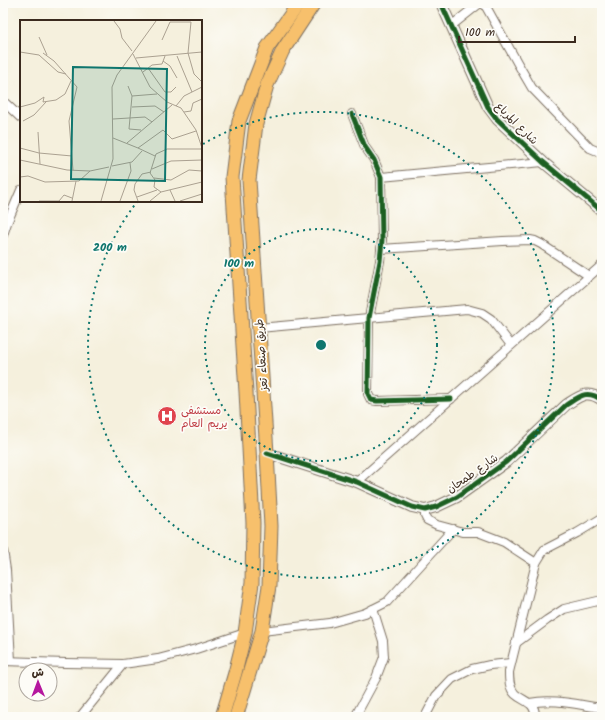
<svg xmlns="http://www.w3.org/2000/svg" width="605" height="720" viewBox="0 0 605 720" font-family="Kalam,'Playpen Sans Arabic',sans-serif">
	<rect width="100%" height="100%" fill="#fdfcf7"/>
	<filter id="ink" filterUnits="userSpaceOnUse"><feTurbulence type="fractalNoise" baseFrequency=".025" numOctaves="2"/><feDisplacementMap in="SourceGraphic" scale="8" xChannelSelector="R" yChannelSelector="G"/><feConvolveMatrix kernelMatrix="1 2 1 2 8 2 1 2 1" color-interpolation-filters="sRGB"/></filter>
	<filter id="wash" filterUnits="userSpaceOnUse"><feTurbulence type="fractalNoise" baseFrequency=".012" numOctaves="4" result="noise"/><feDisplacementMap in="SourceGraphic" scale="16" xChannelSelector="R" yChannelSelector="G"/><feGaussianBlur stdDeviation="0.9" result="paint"/><feColorMatrix in="noise" values="0 0 0 0 0 0 0 0 0 0 0 0 0 0 0 0 0 1.4 0 .05"/><feComposite in="paint" operator="in"/></filter>
	<g filter="url(#wash)">
		<rect width="100%" height="100%" fill="#f5f0dd"/>
	</g>
	<g filter="url(#ink)">
		<g fill="none" stroke-linecap="round" stroke-linejoin="round">
			<defs>
				<g id="minor">
					<polyline points="484,3 518,64 532,88 590,148 602,153"/>
					<polyline points="451,26 480,3"/>
					<polyline points="3,101 21,118"/>
					<polyline points="352,114 365,147 374,160 381,177 382,240 380,261 369,318 368,394 371,400 377,401 451,399"/>
					<polyline points="381,177 543,162"/>
					<polyline points="3,235 7,223 21,190"/>
					<polyline points="381,249 503,241 530,240 535,241 541,244 589,276"/>
					<polyline points="259,328 467,309 482,313 491,319 511,345"/>
					<polyline points="357,482 602,265"/>
					<polyline points="425,510 425,516 427,520 437,525 463,532 478,532 504,542 536,563"/>
					<polyline points="3,550 6,570 11,661"/>
					<polyline points="262,631 330,623 365,613 387,602 453,529"/>
					<polyline points="516,643 547,620 564,609 602,600"/>
					<polyline points="3,661 66,663 123,664 158,659 196,649 245,633"/>
					<path d="M 530,703 C 553,698 578,705 602,708"/>
					<polyline points="80,717 123,664"/>
					<polyline points="355,717 376,678 384,657 383,641 373,609"/>
					<polyline points="425,717 436,696 452,679 472,669 490,665 511,663"/>
					<path d="M 535,717 C 536,702 524,702 515,694 C 509,688 509,679 509,672 L 536,563 L 544,550 L 577,533 L 602,518"/>
				</g>
				<g id="tertiary">
					<polyline points="441,3 488,107 497,119 543,162 602,211"/>
					<path d="M 267,453 L 357,482 L 412,507 L 425,510 L 436,507 L 457,497 L 506,462 L 566,405 C 580,396 587,389 602,400"/>
				</g>
				<g id="trunk">
					<polyline points="222,717 235,673 245,633 252,583 253,523 246,392 232,177 239,121 267,48 299,3"/>
					<polyline points="236,717 262,631 269,586 271,526 267,453 249,180 256,124 267,85 283,50 314,3"/>
				</g>
			</defs>
			<use href="#minor" stroke="#7c6f61" stroke-width="10"/>
			<use href="#tertiary" stroke="#7c6f61" stroke-width="12"/>
			<use href="#trunk" stroke="#7c6f61" stroke-width="15"/>
			<use href="#minor" stroke="#fff" stroke-width="8"/>
			<use href="#tertiary" stroke="#fff" stroke-width="10"/>
			<use href="#trunk" stroke="#f7c06c" stroke-width="13"/>
			<defs>
				<g id="cycleway">
					<polyline points="441,3 488,107 497,119 543,162 602,211"/>
					<polyline points="352,114 365,147 374,160 381,177 382,240 380,261 369,318 368,394 371,400 377,401 451,399"/>
					<path d="M 267,453 L 357,482 L 412,507 L 425,510 L 436,507 L 457,497 L 506,462 L 566,405 C 580,396 587,389 602,400"/>
				</g>
			</defs>
			<use href="#cycleway" stroke="#fdfcf7" stroke-width="8"/>
			<use href="#cycleway" stroke="#1b5e20" stroke-width="5"/>
		</g>
	</g>
	<g fill="none" stroke="#0f766e" stroke-width="2" stroke-dasharray="2 4">
		<circle cx="321" cy="345" r="116"/>
		<path d="M203 144A233 233 0 1 1 137 202"/>
	</g>
	<defs>
		<symbol id="hospital-disc" viewBox="-11 -11 22 22"><circle r="9.5" fill="#e0444e" stroke="#fdfcf7"/><path d="M-5-5h3v3.5h4V-5h3V5h-3V1.5h-4V5h-3Z" fill="#fff"/></symbol>
	</defs>
	<g fill-rule="evenodd">
		<use href="#hospital-disc" x="156" y="405" width="22" height="22"/>
	</g>
	<g text-anchor="middle" stroke-width="3.5" stroke-linejoin="round" paint-order="stroke">
		<g font-size="11" fill="#3b2a1e" stroke="#fdfcf7">
			<text transform="translate(517 123) rotate(45)" y="4">شارع المرباع</text>
			<text transform="translate(261 355) rotate(-94)" y="4">طريق صنعاء تعز</text>
			<text transform="translate(472 473) rotate(-35)" y="4">شارع طمحان</text>
		</g>
		<g font-size="11" fill="#be3a42" stroke="#fdfcf7" text-anchor="start">
			<text x="181" y="414">مستشفى<tspan x="181" dy="13">يريم العام</tspan></text>
		</g>
	</g>
	<g transform="translate(20 20)">
		<rect width="182" height="182" fill="#f5f0dd"/>
		<path fill="none" stroke="#aba191" stroke-width="1" d="M 94,1 L 100,9 L 102,18 L 112,31M 19,17 L 27,35M 142,20 L 150,2 L 171,2 L 168,33 L 174,54 L 182,62M 0,32 L 19,35 L 38,52 L 46,54M 23,33 L 34,41 L 57,67 L 49,101 L 53,150M 113,34 L 130,67 L 147,82 L 161,88 L 176,110 L 182,128M 157,36 L 172,72M 116,38 L 182,32M 143,41 L 150,46 L 157,58M 128,48 L 145,72 L 151,72 L 156,67M 123,52 L 132,45 L 142,44 L 145,36M 108,66 L 112,76 L 109,109 L 121,110M 112,76 L 137,74M 156,86 L 164,76 L 182,67M 0,87 L 15,83 L 24,77 L 23,82 L 36,80 L 45,74 L 51,61M 112,87 L 135,86 L 144,92M 164,92 L 171,91 L 173,83 L 182,79M 93,99 L 125,97 L 132,102M 3,101 L 14,95 L 26,82M 18,112 L 20,144M 93,118 L 118,128 L 143,110 L 152,119 L 176,111M 107,123 L 152,85M 0,128 L 19,133 L 52,136M 118,128 L 135,136M 182,129 L 147,129 L 136,134 L 130,153 L 135,160 L 134,167 L 141,172 L 182,162M 0,140 L 47,150 L 70,151 L 89,147M 92,146 L 112,142 L 122,131M 132,149 L 151,141 L 182,140M 0,157 L 8,156 L 25,162 L 59,161 L 70,151M 134,158 L 151,160 L 169,150 L 182,151M 150,170 L 155,181M 117,177 L 137,170M 19,181 L 39,181 L 44,175 L 52,178M 52,181 L 56,161M 81,181 L 93,139 L 92,67 L 97,55 L 136,1M 100,181 L 111,151 L 110,143M 118,181 L 114,170 L 115,164 L 122,154 L 131,152M 130,181 L 141,172M 160,181 L 182,174"/>
		<path fill="#0f766e" fill-opacity="0.15" stroke="#0f766e" stroke-width="2" d="M 53,47 L 147,49 L 145,161 L 51,159 Z"/>
		<rect width="182" height="182" fill="none" stroke="#3b2a1e" stroke-width="2"/>
	</g>
	<circle cx="321" cy="345" r="6" fill="#0f766e" stroke="#fdfcf7" stroke-width="2"/>
	<g font-size="12" text-anchor="middle" font-weight="bold" fill="#0f766e" stroke="#fdfcf7" stroke-width="3.5" stroke-linejoin="round" paint-order="stroke">
		<text x="110" y="251">200 m</text>
		<text x="239" y="267">100 m</text>
	</g>
	<rect width="605" height="720" fill="none" stroke="#fdfcf7" stroke-width="16"/>
	<g transform="translate(38 682) rotate(359)"><circle r="19" fill="#fdfcf7" stroke="#afa8a0"/>
	<path d="M0-3L7 15L0 10L-7 15Z" fill="#b5179e"/>
	<text y="-6" font-size="11" font-weight="bold" text-anchor="middle" fill="#3b2a1e">ش</text>
	</g>
	<path d="M459 36v6h116v-6" fill="none" stroke="#3b2a1e" stroke-width="2"/>
	<text x="465" y="36" font-size="12" fill="#3b2a1e" stroke="#fdfcf7" stroke-width="3" paint-order="stroke">100 m</text>
</svg>
